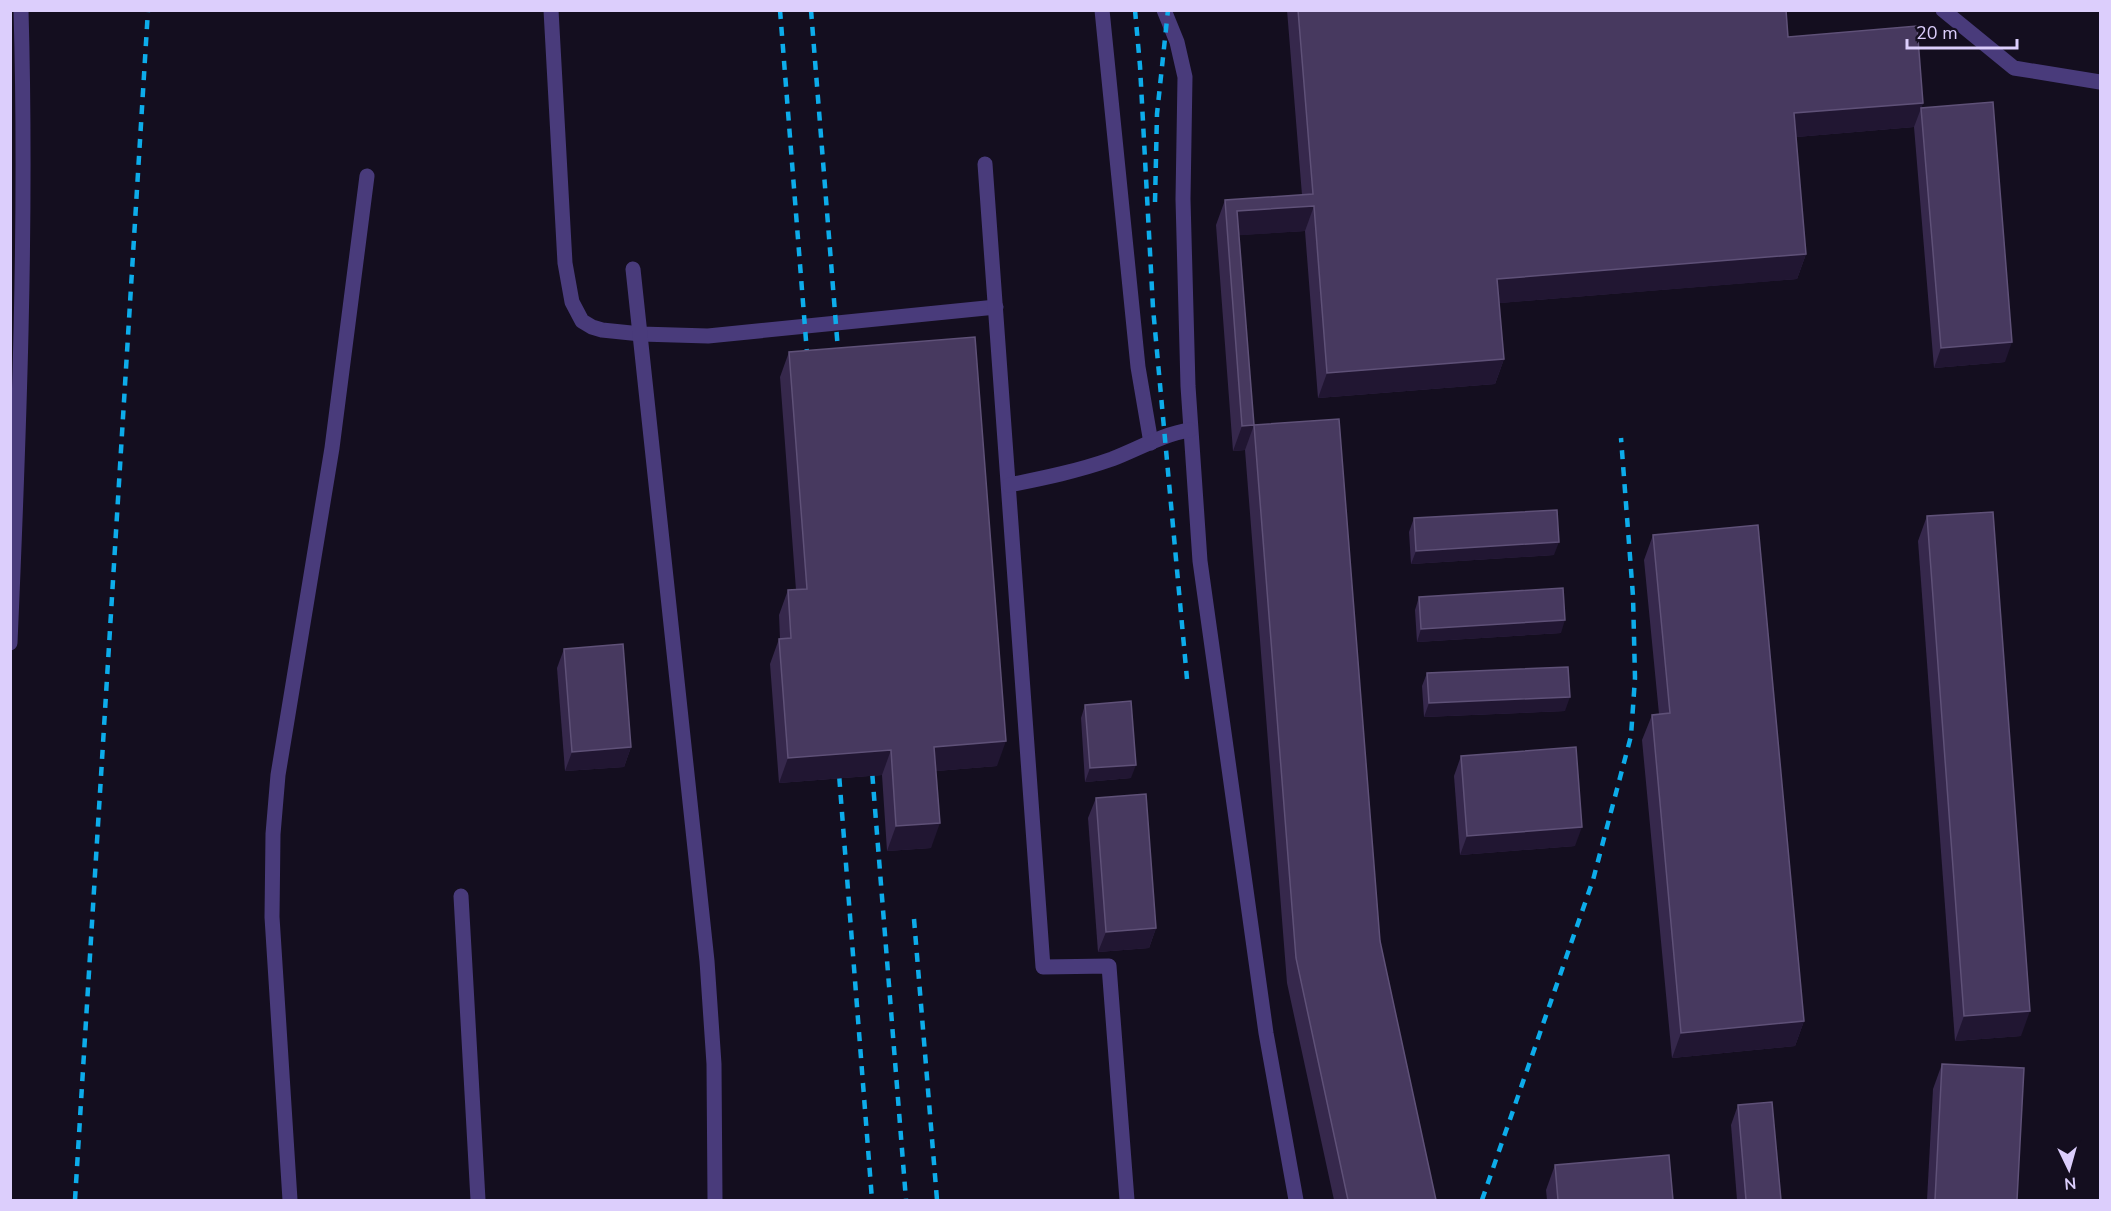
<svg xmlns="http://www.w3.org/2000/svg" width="2111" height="1211" viewBox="0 0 2111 1211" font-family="'Nunito Sans',sans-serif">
	<rect width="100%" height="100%" fill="#140e1f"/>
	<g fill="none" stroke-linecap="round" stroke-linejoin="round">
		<g stroke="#493b7b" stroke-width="15">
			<polyline points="551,10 565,263 572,302 582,321 592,327 602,330 641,334 708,336 996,307"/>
			<polyline points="1102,10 1138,367 1151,443"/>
			<polyline points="1164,10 1177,42 1185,77 1183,199 1188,386 1200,561 1266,1033 1296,1200"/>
			<polyline points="1943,10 2014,68 2100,82"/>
			<polyline points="985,164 1043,967 1109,966 1127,1200"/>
			<polyline points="633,269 707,961 714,1064 715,1200"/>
			<path d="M 1009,485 C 1044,478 1078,471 1112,459 C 1138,449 1163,434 1190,430"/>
			<path d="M 10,643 C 19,433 27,221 21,10"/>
			<polyline points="461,896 478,1200"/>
			<polyline points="290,1200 272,917 273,834 278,775 332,448 367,176"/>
		</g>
		<g stroke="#0dacea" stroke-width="4.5" stroke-dasharray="9 8" stroke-linecap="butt">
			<polyline points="780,10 808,366"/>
			<polyline points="811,10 839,363"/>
			<polyline points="1135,10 1140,66 1153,308 1187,679"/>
			<polyline points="1155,202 1157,114 1168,10"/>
			<polyline points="871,758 906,1200"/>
			<polyline points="838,761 872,1200"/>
			<polyline points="914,919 937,1200"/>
			<polyline points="75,1200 148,10"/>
			<polyline points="1482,1200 1593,880 1631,736 1635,678 1633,596 1621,438"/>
		</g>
	</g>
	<g fill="#36284c">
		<polygon points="1287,10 1786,10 1788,37 1923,103 1921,108 2005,362 1934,368 1914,127 1796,137 1806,254 1797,279 1499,303 1504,359 1495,384 1318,398 1305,231 1239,235 1254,425 1380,941 1436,1200 1334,1200 1287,983 1245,450 1233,451 1216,225 1225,200 1302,195"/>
		<polygon points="789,352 997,766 936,771 931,848 887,851 882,775 779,783 770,664 779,639 780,639 779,615 788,590 796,590 780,377"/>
		<polygon points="1927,516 2021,1036 1955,1041 1918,541"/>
		<polygon points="1414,518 1554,555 1411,564 1409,532"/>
		<polygon points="1653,535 1804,1021 1795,1046 1672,1058 1642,740 1652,715 1659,714 1644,560"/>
		<polygon points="1419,597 1561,633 1417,642 1415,610"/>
		<polygon points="564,649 631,747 624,767 565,771 557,668"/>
		<polygon points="1427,673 1565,711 1424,717 1422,686"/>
		<polygon points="1085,705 1131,778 1085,782 1081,718"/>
		<polygon points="1461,756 1575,846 1460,855 1454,776"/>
		<polygon points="1096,798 1156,928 1149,948 1098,952 1088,818"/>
		<polygon points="1942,1064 2017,1200 1927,1200 1933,1089"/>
		<polygon points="1738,1105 1781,1200 1737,1200 1731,1125"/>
		<polygon points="1555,1165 1673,1200 1547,1200 1546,1190"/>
	</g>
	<g fill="#211632">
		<polygon points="1923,103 1914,127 1785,138 1794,113"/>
		<polygon points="1314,206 1305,231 1228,236 1237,211"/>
		<polygon points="1806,254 1797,279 1488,304 1497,279"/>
		<polygon points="2012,342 2005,362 1934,368 1941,348"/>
		<polygon points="1504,359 1495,384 1318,398 1327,373"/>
		<polygon points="1254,425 1245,450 1233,451 1242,426"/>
		<polygon points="1559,542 1554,555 1411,564 1416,551"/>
		<polygon points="1565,620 1561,633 1417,642 1421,629"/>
		<polygon points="1570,697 1565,711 1424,717 1429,703"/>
		<polygon points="1006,741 997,766 925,772 934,747"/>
		<polygon points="631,747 624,767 565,771 572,752"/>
		<polygon points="891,750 882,775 779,783 788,758"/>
		<polygon points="1136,765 1131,778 1085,782 1090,768"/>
		<polygon points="940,823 931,848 887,851 896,826"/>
		<polygon points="1582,827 1575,846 1460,855 1467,836"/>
		<polygon points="1156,928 1149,948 1098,952 1106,932"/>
		<polygon points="2030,1011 2021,1036 1955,1041 1964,1016"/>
		<polygon points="1804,1021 1795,1046 1672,1058 1681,1033"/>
	</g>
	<g fill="#47395f" stroke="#5f5178" stroke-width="1.5">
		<polygon points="1298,10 1786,10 1788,37 1917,26 1923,103 1794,113 1806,254 1497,279 1504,359 1327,373 1314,206 1237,211 1254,425 1339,419 1380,941 1436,1200 1348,1200 1296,958 1254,425 1242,426 1225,200 1313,194"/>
		<polygon points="1993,102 2012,342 1941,348 1921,108"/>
		<polygon points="975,337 1006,741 934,747 940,823 896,826 891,750 788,758 779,639 791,638 788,590 807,589 789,352"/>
		<polygon points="1557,510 1559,542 1416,551 1414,518"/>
		<polygon points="1993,512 2030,1011 1964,1016 1927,516"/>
		<polygon points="1758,525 1804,1021 1681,1033 1652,715 1670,713 1653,535"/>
		<polygon points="1563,588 1565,620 1421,629 1419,597"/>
		<polygon points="623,644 631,747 572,752 564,649"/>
		<polygon points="1568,667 1570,697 1429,703 1427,673"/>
		<polygon points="1131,701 1136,765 1090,768 1085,705"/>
		<polygon points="1576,747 1582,827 1467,836 1461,756"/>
		<polygon points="1146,794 1156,928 1106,932 1096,798"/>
		<polygon points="1942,1064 2024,1068 2017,1200 1935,1200"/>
		<polygon points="1772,1102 1781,1200 1746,1200 1738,1105"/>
		<polygon points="1669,1155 1673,1200 1558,1200 1555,1165"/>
	</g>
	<rect width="2111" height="1211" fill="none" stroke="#dccefc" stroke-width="24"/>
	<g transform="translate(2069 1169) rotate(175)" stroke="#140e1f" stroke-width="4.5" paint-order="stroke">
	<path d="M0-4.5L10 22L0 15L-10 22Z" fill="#dccefc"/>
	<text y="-9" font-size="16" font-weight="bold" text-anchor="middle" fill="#dccefc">N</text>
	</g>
	<path d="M1907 39v9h110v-9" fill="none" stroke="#dccefc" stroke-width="3"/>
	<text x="1916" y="39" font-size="18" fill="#dccefc" stroke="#140e1f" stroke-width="4.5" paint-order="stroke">20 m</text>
</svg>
